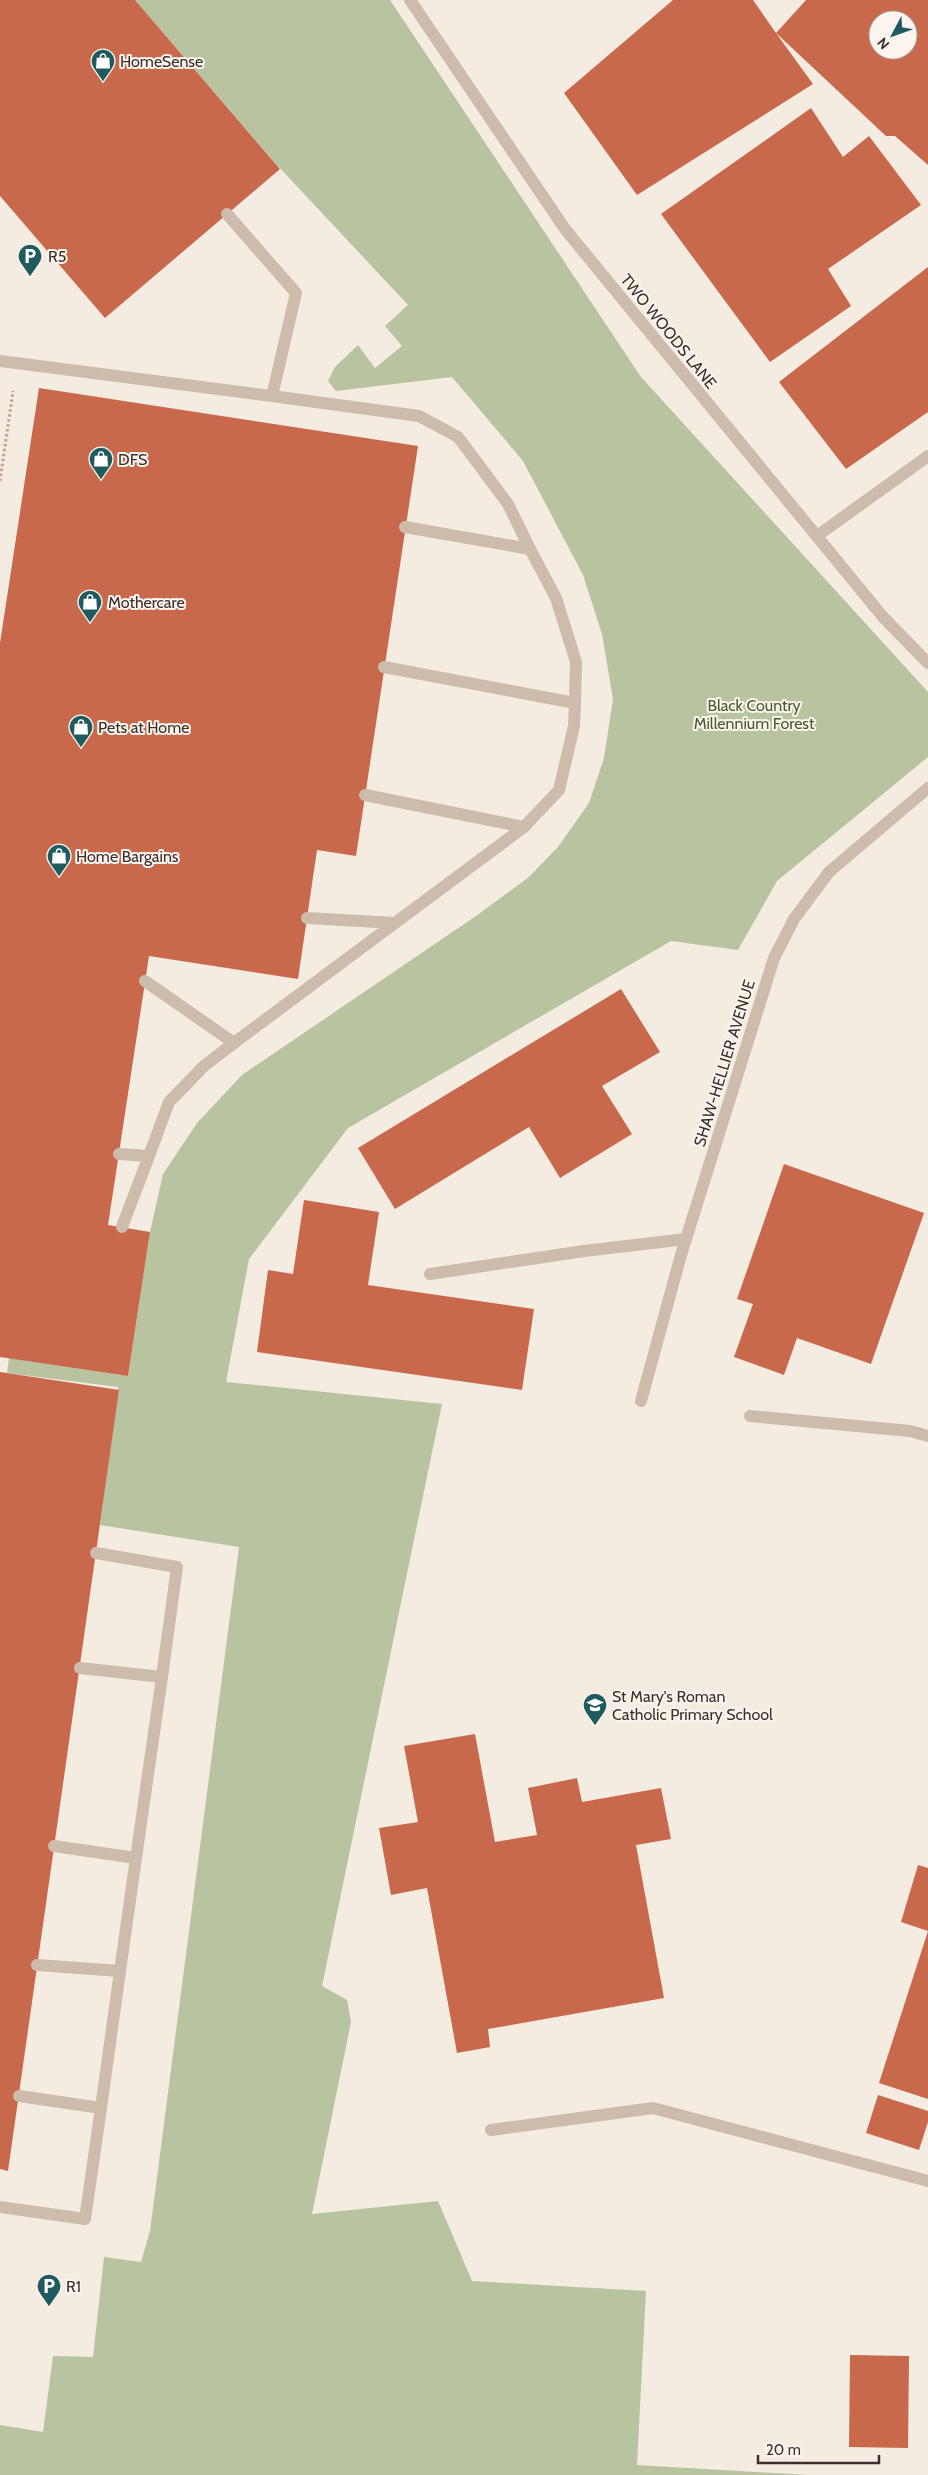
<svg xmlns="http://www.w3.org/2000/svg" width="928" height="2475" viewBox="0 0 928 2475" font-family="Cabin,sans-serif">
	<rect width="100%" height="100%" fill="#f4ebe1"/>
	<polygon fill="#b8c4a0" points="135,0 390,0 641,377 928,692 928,757 777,881 738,950 671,941 348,1128 249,1259 226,1382 442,1404 322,1986 347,2000 351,2022 312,2214 438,2201 472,2281 646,2291 637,2465 808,2475 0,2475 0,2425 43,2432 53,2356 93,2357 104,2257 141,2262 150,2231 239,1547 100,1525 118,1387 7,1373 9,1358 128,1376 150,1232 163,1174 197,1123 242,1075 476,916 529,877 558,847 589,803 604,758 613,699 602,634 583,575 523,461 452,377 336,391 328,381 335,367 358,345 375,368 402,346 385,326 408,305 277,165"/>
	<g fill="#c8694b" fill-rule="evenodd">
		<polygon points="0,0 135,0 280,169 105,318 0,196"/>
		<path d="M 673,0 L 753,0 L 776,33 L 806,0 L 928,0 L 928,165 L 895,136 L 886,136 L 776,33 L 813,84 L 637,195 L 564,93 ZM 878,20 L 908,20 L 908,50 L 878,50 Z"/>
		<polygon points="811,108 843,157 869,136 921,205 828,269 851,306 770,362 661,214"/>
		<polygon points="928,267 928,412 846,469 779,382"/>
		<polygon points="39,388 418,446 356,856 317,850 298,979 149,956 108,1225 150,1232 128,1376 0,1357 0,643"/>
		<polygon points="621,989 660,1052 602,1086 632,1134 560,1178 529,1127 395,1209 358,1148"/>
		<polygon points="784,1164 924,1213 871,1364 797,1338 784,1375 734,1357 753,1304 737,1299"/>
		<polygon points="304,1200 379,1212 368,1285 534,1309 522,1390 257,1352 268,1270 293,1274"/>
		<polygon points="0,1372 119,1390 8,2171 0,2169"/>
		<polygon points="475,1734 495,1842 537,1835 528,1788 577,1778 582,1802 661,1788 671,1839 636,1845 664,1998 488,2029 490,2047 457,2053 427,1888 391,1895 379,1828 418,1822 404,1746"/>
		<polygon points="918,1865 928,1868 928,1931 901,1922"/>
		<polygon points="928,1931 928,2099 879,2083"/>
		<polygon points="878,2095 928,2111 928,2122 919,2150 866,2133"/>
		<polygon points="850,2355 909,2356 908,2448 849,2447"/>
	</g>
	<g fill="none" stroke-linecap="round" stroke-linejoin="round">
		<polyline stroke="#b9a596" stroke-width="3" stroke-dasharray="2.5 2.5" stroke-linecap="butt" points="0,481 13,391"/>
		<g stroke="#cdbbac" stroke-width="12">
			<polyline points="227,214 296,293 272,396 419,416 458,437 508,504 530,549"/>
			<polyline points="0,361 272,396"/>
			<polyline points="405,527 530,549 556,598 576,662 575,703"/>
			<polyline points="817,536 928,456"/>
			<polyline points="384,667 575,703 574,726 559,790 524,827"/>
			<polyline points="365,795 524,827 395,923"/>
			<polyline points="145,981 234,1043 204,1066 169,1102 149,1156"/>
			<polyline points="234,1043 395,923 307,918"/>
			<polyline points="119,1154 149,1156 122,1227"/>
			<polyline points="430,1274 584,1251 686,1239"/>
			<polyline points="750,1416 910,1431 928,1436"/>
			<polyline points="80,1668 162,1677 177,1567 96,1553"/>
			<polyline points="54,1846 136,1858 162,1677"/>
			<polyline points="37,1965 120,1971 136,1858"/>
			<polyline points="19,2096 101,2108 120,1971"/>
			<polyline points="491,2130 653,2108 928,2181"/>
			<polyline points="0,2207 85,2219 101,2108"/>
		</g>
		<g stroke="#cdbbac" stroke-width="12">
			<polyline points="410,0 565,229 883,617 928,663"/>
			<polyline points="641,1401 681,1255 774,958 794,919 829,872 928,788"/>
		</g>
	</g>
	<defs>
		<symbol id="shop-pin" viewBox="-11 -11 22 30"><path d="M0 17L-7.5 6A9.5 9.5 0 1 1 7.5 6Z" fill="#1f5a5e" stroke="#fbf5ee"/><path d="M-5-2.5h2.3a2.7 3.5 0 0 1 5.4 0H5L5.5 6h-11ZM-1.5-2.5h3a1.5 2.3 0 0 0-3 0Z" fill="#fff"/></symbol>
		<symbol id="parking-pin" viewBox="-11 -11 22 30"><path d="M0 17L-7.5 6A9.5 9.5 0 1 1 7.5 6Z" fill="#1f5a5e" stroke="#fbf5ee"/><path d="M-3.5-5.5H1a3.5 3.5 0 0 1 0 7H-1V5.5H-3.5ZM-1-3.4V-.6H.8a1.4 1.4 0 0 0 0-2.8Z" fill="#fff"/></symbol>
		<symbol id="school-pin" viewBox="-11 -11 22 30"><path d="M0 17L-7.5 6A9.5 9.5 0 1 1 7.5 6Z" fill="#1f5a5e" stroke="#fbf5ee"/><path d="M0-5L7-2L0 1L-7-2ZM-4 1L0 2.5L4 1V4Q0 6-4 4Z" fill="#fff"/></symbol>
	</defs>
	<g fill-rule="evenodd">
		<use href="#shop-pin" x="89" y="47" width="28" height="38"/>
		<use href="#parking-pin" x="16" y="242" width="28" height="38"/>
		<use href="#shop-pin" x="87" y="445" width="28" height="38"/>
		<use href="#shop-pin" x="76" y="588" width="28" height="38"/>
		<use href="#shop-pin" x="67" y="713" width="28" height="38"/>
		<use href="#shop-pin" x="45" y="842" width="28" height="38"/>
		<use href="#school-pin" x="581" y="1691" width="28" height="38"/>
		<use href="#parking-pin" x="35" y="2272" width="28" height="38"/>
	</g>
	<g text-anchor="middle" stroke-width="4" stroke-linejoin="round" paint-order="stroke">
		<g font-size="16" fill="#3b302b" stroke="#fbf5ee" text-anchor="start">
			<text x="120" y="67">HomeSense</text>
			<text x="48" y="262">R5</text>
			<text x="118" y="465">DFS</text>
			<text x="108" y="608">Mothercare</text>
			<text x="98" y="733">Pets at Home</text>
			<text x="76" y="862">Home Bargains</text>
			<text x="612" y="1702">St Mary's Roman<tspan x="612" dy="18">Catholic Primary School</tspan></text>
			<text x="66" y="2292">R1</text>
		</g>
		<g font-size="16" fill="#3b302b" stroke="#fbf5ee">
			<text transform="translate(669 331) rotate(51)" y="6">TWO WOODS LANE</text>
			<text transform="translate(724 1063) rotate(-73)" y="6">SHAW-HELLIER AVENUE</text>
		</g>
		<g font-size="16" fill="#4a5a2e" stroke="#fbf5ee">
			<text x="754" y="711">Black Country<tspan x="754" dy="18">Millennium Forest</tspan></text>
		</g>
	</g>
	<g transform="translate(893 35) rotate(229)"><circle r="24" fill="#fbf5ee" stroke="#aea6a0"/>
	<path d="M0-4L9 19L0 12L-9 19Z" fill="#1f5a5e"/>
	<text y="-8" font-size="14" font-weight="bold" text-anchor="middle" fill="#3b302b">N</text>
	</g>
	<path d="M758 2455v8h121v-8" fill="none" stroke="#3b302b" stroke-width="2.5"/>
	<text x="766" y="2455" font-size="15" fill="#3b302b" stroke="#fbf5ee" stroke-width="4" paint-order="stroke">20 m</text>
</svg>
